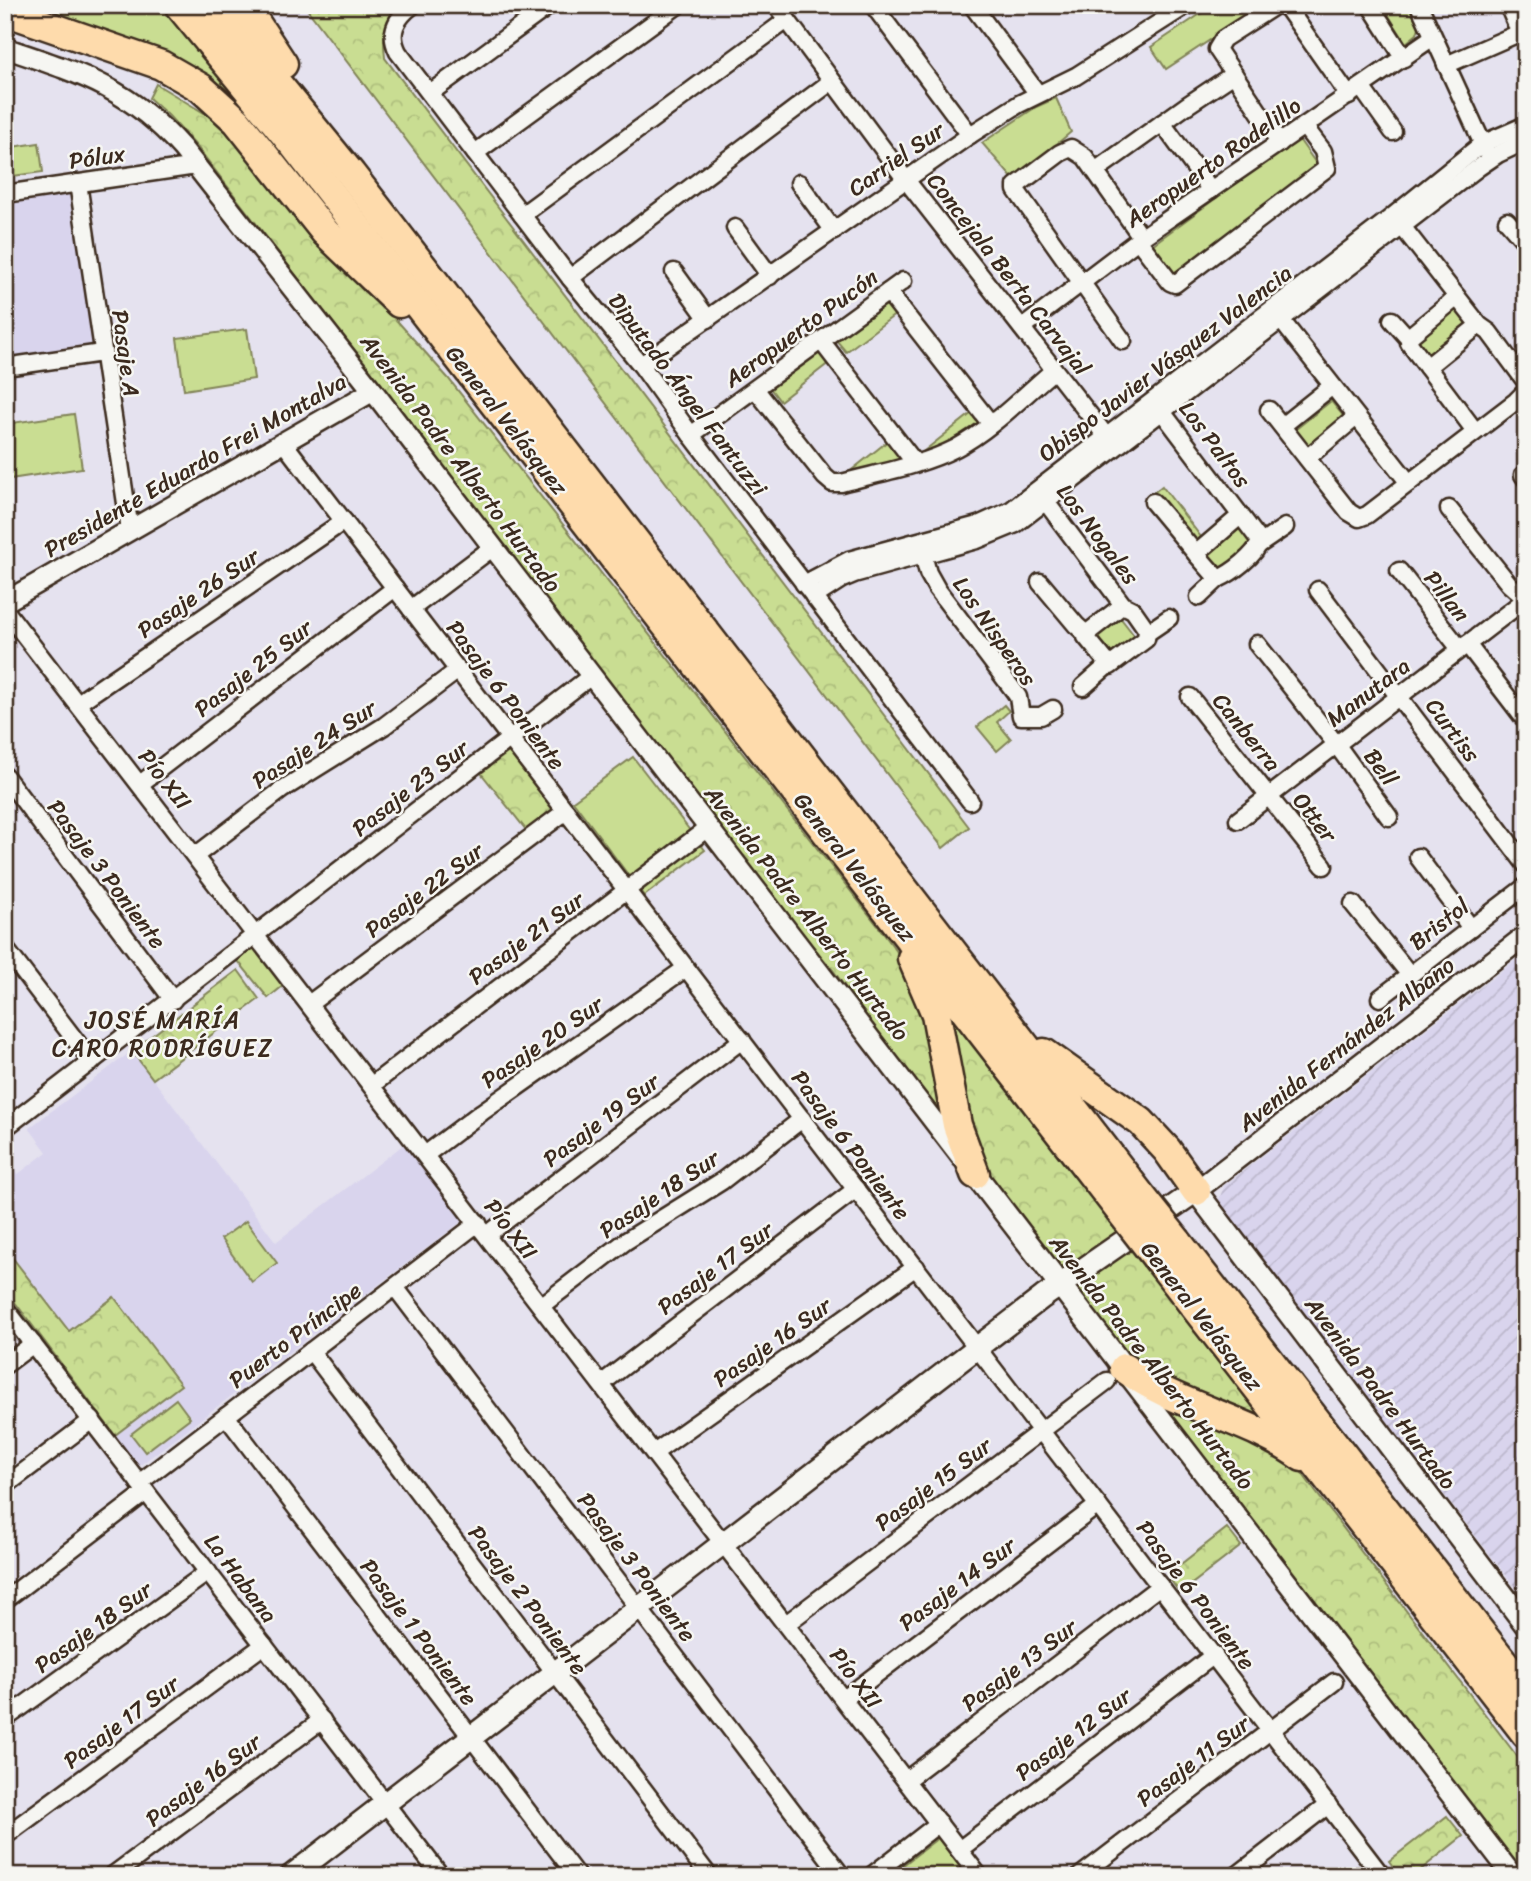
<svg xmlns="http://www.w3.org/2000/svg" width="1531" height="1881" viewBox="0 0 1531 1881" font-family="Sriracha,sans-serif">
	<defs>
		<pattern id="industrial-furrows" width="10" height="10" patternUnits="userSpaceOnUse" patternTransform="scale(1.75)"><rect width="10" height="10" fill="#d9d4ed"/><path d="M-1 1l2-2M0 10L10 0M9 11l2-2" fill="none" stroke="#bbb6cb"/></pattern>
		<pattern id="park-crowns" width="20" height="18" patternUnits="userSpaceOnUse" patternTransform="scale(1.75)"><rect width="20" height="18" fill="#c9dd92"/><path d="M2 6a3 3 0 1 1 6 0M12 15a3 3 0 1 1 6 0" fill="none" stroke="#aebe7d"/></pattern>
	</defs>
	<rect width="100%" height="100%" fill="#e5e2ef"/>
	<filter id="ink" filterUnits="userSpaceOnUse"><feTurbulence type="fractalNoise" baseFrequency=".0143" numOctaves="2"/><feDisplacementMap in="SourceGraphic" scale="14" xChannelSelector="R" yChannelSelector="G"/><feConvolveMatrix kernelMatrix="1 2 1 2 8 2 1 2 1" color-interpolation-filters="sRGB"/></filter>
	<g filter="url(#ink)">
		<g fill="#d9d4ed">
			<polygon points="71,193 76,195 96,345 5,356 5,203"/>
			<polygon points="132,1051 276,1242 407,1142 465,1219 139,1466 115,1435 180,1385 114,1298 69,1332 5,1248 5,1159 17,1175 47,1152 29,1128"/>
		</g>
		<polygon fill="url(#industrial-furrows)" points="1526,952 1526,1601 1218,1202 1224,1186"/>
		<g fill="#c9dd92" stroke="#828458" stroke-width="2">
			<polygon points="14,5 229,5 275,77 235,106"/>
			<polygon points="1214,5 1263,5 1166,69 1151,47"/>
			<polygon points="1382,5 1411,5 1420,24 1417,34 1406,43"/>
			<polygon points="1056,98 1071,132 1014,180 982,143 1036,107"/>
			<polygon points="1298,138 1320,169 1175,277 1152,245"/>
			<polygon points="39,143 43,172 5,177 5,148"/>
			<polygon points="887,301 896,314 846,352 836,340"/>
			<polygon points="1459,307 1472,324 1429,358 1419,345 1417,339"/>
			<polygon points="247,329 254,379 184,390 177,338"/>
			<polygon points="820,350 830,362 780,401 770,388"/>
			<polygon points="1331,401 1346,419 1306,452 1291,433"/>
			<polygon points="972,413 982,425 955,445 919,455"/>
			<polygon points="74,414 82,468 10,479 5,424"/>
			<polygon points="888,441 904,461 843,477"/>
			<polygon points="1162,486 1201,537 1191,544 1152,494"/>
			<polygon points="1242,525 1256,543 1221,572 1206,554"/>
			<polygon points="1119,616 1137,639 1110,661 1092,638"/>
			<polygon points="1004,705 1009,711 997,722 1011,739 997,751 977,727"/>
			<polygon points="633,757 705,850 644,896 573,801"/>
			<polygon points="254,948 284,985 268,998 238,961"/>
			<polygon points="246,1221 277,1263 252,1282 221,1239"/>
			<polygon points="176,1399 190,1418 145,1452 131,1434"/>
			<polygon points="938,1838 967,1876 889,1876"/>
		</g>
		<g fill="url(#park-crowns)" stroke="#828458" stroke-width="2">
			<path d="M 304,5 L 389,5 L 393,10 C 383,27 383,39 385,58 L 969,827 L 943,848 Z"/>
			<polygon points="156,84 214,119 246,151 448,378 878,926 915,976 958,1024 1265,1422 1315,1491 1526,1768 1526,1876 1519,1870 955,1140 833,970 757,881 373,375 197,147 168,115 149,98"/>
			<polygon points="510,751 556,809 527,831 481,773"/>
			<polygon points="238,970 259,999 153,1079 132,1051"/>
			<polygon points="5,1248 69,1331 114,1297 181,1385 115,1435 5,1289"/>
			<polygon points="1227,1528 1241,1546 1180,1593 1167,1575"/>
			<polygon points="1447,1816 1463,1836 1413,1876 1400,1876 1389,1861"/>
		</g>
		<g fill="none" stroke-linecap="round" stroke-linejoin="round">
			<defs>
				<g id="minor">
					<path d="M 413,5 C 396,18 388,32 398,52 L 570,278 L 641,365 L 691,435 L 970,801"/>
					<polyline points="776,5 906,180 1106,436"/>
					<polyline points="873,5 970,135"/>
					<polyline points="972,5 1038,94"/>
					<polyline points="1276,5 1223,39 1217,49 1280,143"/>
					<polyline points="1281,5 1288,9 1349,96"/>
					<polyline points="1370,5 1404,58"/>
					<polyline points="1419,5 1486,151"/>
					<polyline points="1508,5 1520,33"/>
					<polyline points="1446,65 1526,30"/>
					<polyline points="1361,87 1393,132"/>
					<polyline points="430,93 550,5"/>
					<polyline points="1162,123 1211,190"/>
					<polyline points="475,153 678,5"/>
					<polyline points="1095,171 1186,106 1234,74"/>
					<polyline points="78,183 130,530"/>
					<polyline points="799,183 834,231"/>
					<polyline points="5,194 196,166"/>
					<polyline points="522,215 787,20"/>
					<polyline points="1397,220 1479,325 1489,332 1526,382"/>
					<polyline points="1507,221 1526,243"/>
					<polyline points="735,228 770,276"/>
					<polyline points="1138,240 1170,282 1175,284 1327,168 1323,151 1304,126"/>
					<polyline points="674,272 708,319"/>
					<polyline points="570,278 832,81"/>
					<polyline points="888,292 991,424"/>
					<polyline points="1457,297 1410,336 1409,343 1475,431"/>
					<polyline points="1274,311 1409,483"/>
					<polyline points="1392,320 1409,339"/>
					<polyline points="1022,328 1138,240 1433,37"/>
					<polyline points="1123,341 1016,190 1016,186 1060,153 1071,148 1085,157 1142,238"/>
					<polyline points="822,342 915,463"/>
					<polyline points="641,365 970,135 1019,104 1076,76 1187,5"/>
					<polyline points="5,367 102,353"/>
					<polyline points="1427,367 1479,325"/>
					<path d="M 756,390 L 825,477 L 832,483 L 841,483 C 878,473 921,466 956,448 C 992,429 1023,396 1054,370"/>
					<path d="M 1157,405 L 1260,541 C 1256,555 1232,573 1218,579 L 1197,555 L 1198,552 L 1240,516"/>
					<polyline points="1269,410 1349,512 1359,518 1367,515 1516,401 1526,391"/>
					<polyline points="1282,426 1332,386"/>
					<polyline points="691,435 903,281"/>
					<polyline points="283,442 1382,1876"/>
					<polyline points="1307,458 1356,417"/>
					<polyline points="1523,475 1526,479"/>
					<polyline points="1040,494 1123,605 1133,610 1147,630 1146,639 1110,666 1086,637 1086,634 1123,605"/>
					<polyline points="1153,502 1197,555"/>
					<polyline points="1449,509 1509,584 1526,599"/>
					<polyline points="1260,544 1285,527"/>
					<polyline points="921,547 928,573 937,589 1014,691 1018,697 1021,716 1041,716 1053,709"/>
					<polyline points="1399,571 1460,649"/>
					<polyline points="1040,582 1076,625 1086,634"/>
					<polyline points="804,584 849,560 978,525 1011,510 1393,216 1482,144 1526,125"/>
					<polyline points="1318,590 1526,865"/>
					<polyline points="814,597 842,579 854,574 977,540 1016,524 1479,167 1498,154 1526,141"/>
					<polyline points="1199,597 1218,579"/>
					<polyline points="411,609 492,548"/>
					<polyline points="5,610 979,1876"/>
					<polyline points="1147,633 1169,618"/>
					<polyline points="1257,644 1336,744 1389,817"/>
					<polyline points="1467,644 1526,721"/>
					<polyline points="1083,687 1108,665"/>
					<polyline points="1190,697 1324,866"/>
					<polyline points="78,703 344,521"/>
					<polyline points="5,776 173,1000"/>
					<polyline points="140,784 395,588"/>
					<polyline points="1238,820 1526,599"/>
					<polyline points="195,856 283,789 384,726 458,670"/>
					<polyline points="1418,857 1471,928"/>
					<polyline points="1353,904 1410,975"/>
					<polyline points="5,948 92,1062"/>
					<polyline points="1380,998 1526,886"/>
					<polyline points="309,1004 566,811"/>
					<polyline points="372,1085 709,827"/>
					<polyline points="5,1128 591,676"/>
					<polyline points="425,1155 482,1112 686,968"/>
					<polyline points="487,1235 742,1040"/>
					<polyline points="395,1287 842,1876"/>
					<polyline points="541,1306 626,1241 722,1181 802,1119"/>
					<polyline points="5,1308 441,1876"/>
					<polyline points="311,1351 709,1876"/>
					<polyline points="5,1365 33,1344"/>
					<polyline points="601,1384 856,1189"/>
					<polyline points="226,1416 577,1876"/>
					<polyline points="654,1453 916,1267"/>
					<polyline points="139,1483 478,1223"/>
					<polyline points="5,1486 92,1420"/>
					<polyline points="5,1600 146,1492"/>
					<polyline points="786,1624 1107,1381"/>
					<polyline points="844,1699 1098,1505"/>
					<polyline points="5,1719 208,1572"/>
					<polyline points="906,1780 1160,1586"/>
					<polyline points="5,1836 264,1645"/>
					<polyline points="959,1850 1214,1655"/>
					<polyline points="112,1876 322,1720"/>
					<polyline points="871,1876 939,1823"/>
					<polyline points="1080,1876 1334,1682"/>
					<polyline points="1236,1876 1328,1805"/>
				</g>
				<g id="tertiary">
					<path d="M 5,48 C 79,73 128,87 182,148 L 373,391 L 962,1158"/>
					<polyline points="5,602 373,391"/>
					<polyline points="1196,1191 1526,935"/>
					<polyline points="1132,1380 1513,1876"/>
				</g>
				<g id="secondary">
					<polyline points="975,1174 1124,1368"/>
					<polyline points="291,1876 1043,1297 1196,1191 1526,1625"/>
				</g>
				<g id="motorway">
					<polyline points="179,5 293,144 1121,1212"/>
					<polyline points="213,5 351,174 1142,1197"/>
					<polyline points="244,5 283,64"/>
					<polyline points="5,11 161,65 201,88 237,121 325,232 399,303"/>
					<polyline points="912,958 936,1014 957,1125 975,1174"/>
					<polyline points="1044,1053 1141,1122 1167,1150 1196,1191"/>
					<polyline points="1177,1241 1526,1691"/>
					<polyline points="1156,1257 1526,1734"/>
					<path d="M 1124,1368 C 1178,1408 1247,1417 1302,1457"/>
				</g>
			</defs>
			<use href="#minor" stroke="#3b2a1e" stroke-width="21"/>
			<use href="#tertiary" stroke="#3b2a1e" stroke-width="24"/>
			<use href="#secondary" stroke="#3b2a1e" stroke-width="26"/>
			<use href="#motorway" stroke="#3b2a1e" stroke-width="33"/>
			<use href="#minor" stroke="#f6f6f2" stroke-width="16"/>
			<use href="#tertiary" stroke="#f6f6f2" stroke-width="19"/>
			<use href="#secondary" stroke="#f6f6f2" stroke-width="21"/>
			<use href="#motorway" stroke="#fedbac" stroke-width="28"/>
			<defs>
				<g id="motorway-bridge">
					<polyline points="1142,1197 1177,1241"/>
					<polyline points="1121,1212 1156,1257"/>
				</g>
			</defs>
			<use href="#motorway-bridge" stroke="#3b2a1e" stroke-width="33" stroke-linecap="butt"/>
			<use href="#motorway-bridge" stroke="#fedbac" stroke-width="28"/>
		</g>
	</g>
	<g text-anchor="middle" stroke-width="5" stroke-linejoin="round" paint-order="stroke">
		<g font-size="23" fill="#3b2a1e" stroke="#f6f6f2">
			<text transform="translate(97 157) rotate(-8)" y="8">Pólux</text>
			<text transform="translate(896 159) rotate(-35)" y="8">Carriel Sur</text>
			<text transform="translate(1213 162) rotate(-35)" y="8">Aeropuerto Rodelillo</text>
			<text transform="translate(1009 274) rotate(52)" y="8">Concejala Berta Carvajal</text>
			<text transform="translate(801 328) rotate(-36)" y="8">Aeropuerto Pucón</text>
			<text transform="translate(126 353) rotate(82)" y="8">Pasaje A</text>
			<text transform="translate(1165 363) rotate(-37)" y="8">Obispo Javier Vásquez Valencia</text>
			<text transform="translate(688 394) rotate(53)" y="8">Diputado Ángel Fantuzzi</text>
			<text transform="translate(507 420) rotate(52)" y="8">General Velásquez</text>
			<text transform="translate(1215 444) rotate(53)" y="8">Los Paltos</text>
			<text transform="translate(461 463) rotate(53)" y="8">Avenida Padre Alberto Hurtado</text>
			<text transform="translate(195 465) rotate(-30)" y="8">Presidente Eduardo Frei Montalva</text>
			<text transform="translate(1098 534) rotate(53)" y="8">Los Nogales</text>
			<text transform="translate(198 593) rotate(-34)" y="8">Pasaje 26 Sur</text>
			<text transform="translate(1447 596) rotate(52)" y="8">Pillan</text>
			<text transform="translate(995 631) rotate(55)" y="8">Los Nisperos</text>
			<text transform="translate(253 668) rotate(-38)" y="8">Pasaje 25 Sur</text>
			<text transform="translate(1368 692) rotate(-37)" y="8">Manutara</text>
			<text transform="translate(506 695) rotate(53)" y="8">Pasaje 6 Poniente</text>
			<text transform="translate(1453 730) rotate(53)" y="8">Curtiss</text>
			<text transform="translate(1247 732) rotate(51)" y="8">Canberra</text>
			<text transform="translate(314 744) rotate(-33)" y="8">Pasaje 24 Sur</text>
			<text transform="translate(1381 767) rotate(54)" y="8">Bell</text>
			<text transform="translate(165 779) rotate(52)" y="8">Pío XII</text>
			<text transform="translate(410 788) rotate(-38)" y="8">Pasaje 23 Sur</text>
			<text transform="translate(1315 817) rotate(52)" y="8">Otter</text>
			<text transform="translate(855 867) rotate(52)" y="8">General Velásquez</text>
			<text transform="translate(107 874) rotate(53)" y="8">Pasaje 3 Poniente</text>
			<text transform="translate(424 890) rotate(-37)" y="8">Pasaje 22 Sur</text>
			<text transform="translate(807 913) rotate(52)" y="8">Avenida Padre Alberto Hurtado</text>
			<text transform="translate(1439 924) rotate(-38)" y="8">Bristol</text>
			<text transform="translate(526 938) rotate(-37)" y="8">Pasaje 21 Sur</text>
			<text transform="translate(542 1042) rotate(-35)" y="8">Pasaje 20 Sur</text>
			<text transform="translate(1346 1044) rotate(-38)" y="8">Avenida Fernández Albano</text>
			<text transform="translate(601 1120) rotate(-37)" y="8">Pasaje 19 Sur</text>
			<text transform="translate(851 1145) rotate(53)" y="8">Pasaje 6 Poniente</text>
			<text transform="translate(659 1194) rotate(-34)" y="8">Pasaje 18 Sur</text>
			<text transform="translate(511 1229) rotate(52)" y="8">Pío XII</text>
			<text transform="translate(715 1268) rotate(-37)" y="8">Pasaje 17 Sur</text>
			<text transform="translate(1202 1316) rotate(52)" y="8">General Velásquez</text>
			<text transform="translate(295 1335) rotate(-37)" y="8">Puerto Príncipe</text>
			<text transform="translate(772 1342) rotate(-35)" y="8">Pasaje 16 Sur</text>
			<text transform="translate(1152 1362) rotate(52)" y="8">Avenida Padre Alberto Hurtado</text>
			<text transform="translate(1381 1393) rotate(53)" y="8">Avenida Padre Hurtado</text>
			<text transform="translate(933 1484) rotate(-37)" y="8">Pasaje 15 Sur</text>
			<text transform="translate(637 1567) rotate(53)" y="8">Pasaje 3 Poniente</text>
			<text transform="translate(241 1578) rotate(53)" y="8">La Habana</text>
			<text transform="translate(957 1584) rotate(-37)" y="8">Pasaje 14 Sur</text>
			<text transform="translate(1196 1595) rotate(53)" y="8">Pasaje 6 Poniente</text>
			<text transform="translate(528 1600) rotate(53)" y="8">Pasaje 2 Poniente</text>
			<text transform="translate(93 1627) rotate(-36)" y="8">Pasaje 18 Sur</text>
			<text transform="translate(419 1632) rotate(53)" y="8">Pasaje 1 Poniente</text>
			<text transform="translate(1019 1665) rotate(-37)" y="8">Pasaje 13 Sur</text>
			<text transform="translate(856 1678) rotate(53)" y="8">Pío XII</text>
			<text transform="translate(121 1722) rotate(-37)" y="8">Pasaje 17 Sur</text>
			<text transform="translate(1073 1734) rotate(-37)" y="8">Pasaje 12 Sur</text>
			<text transform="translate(1193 1761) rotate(-37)" y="8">Pasaje 11 Sur</text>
			<text transform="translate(203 1780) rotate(-37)" y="8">Pasaje 16 Sur</text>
		</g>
		<g font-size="24" letter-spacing="2" fill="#3b2a1e" stroke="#f6f6f2">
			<text x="163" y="1028">JOSÉ MARÍA<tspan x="163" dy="28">CARO RODRÍGUEZ</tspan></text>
		</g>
	</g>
	<rect width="1531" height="1881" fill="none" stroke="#f6f6f2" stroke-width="28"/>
	<rect x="14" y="14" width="1503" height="1853" fill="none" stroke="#3b2a1e" stroke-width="2.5" filter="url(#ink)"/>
</svg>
